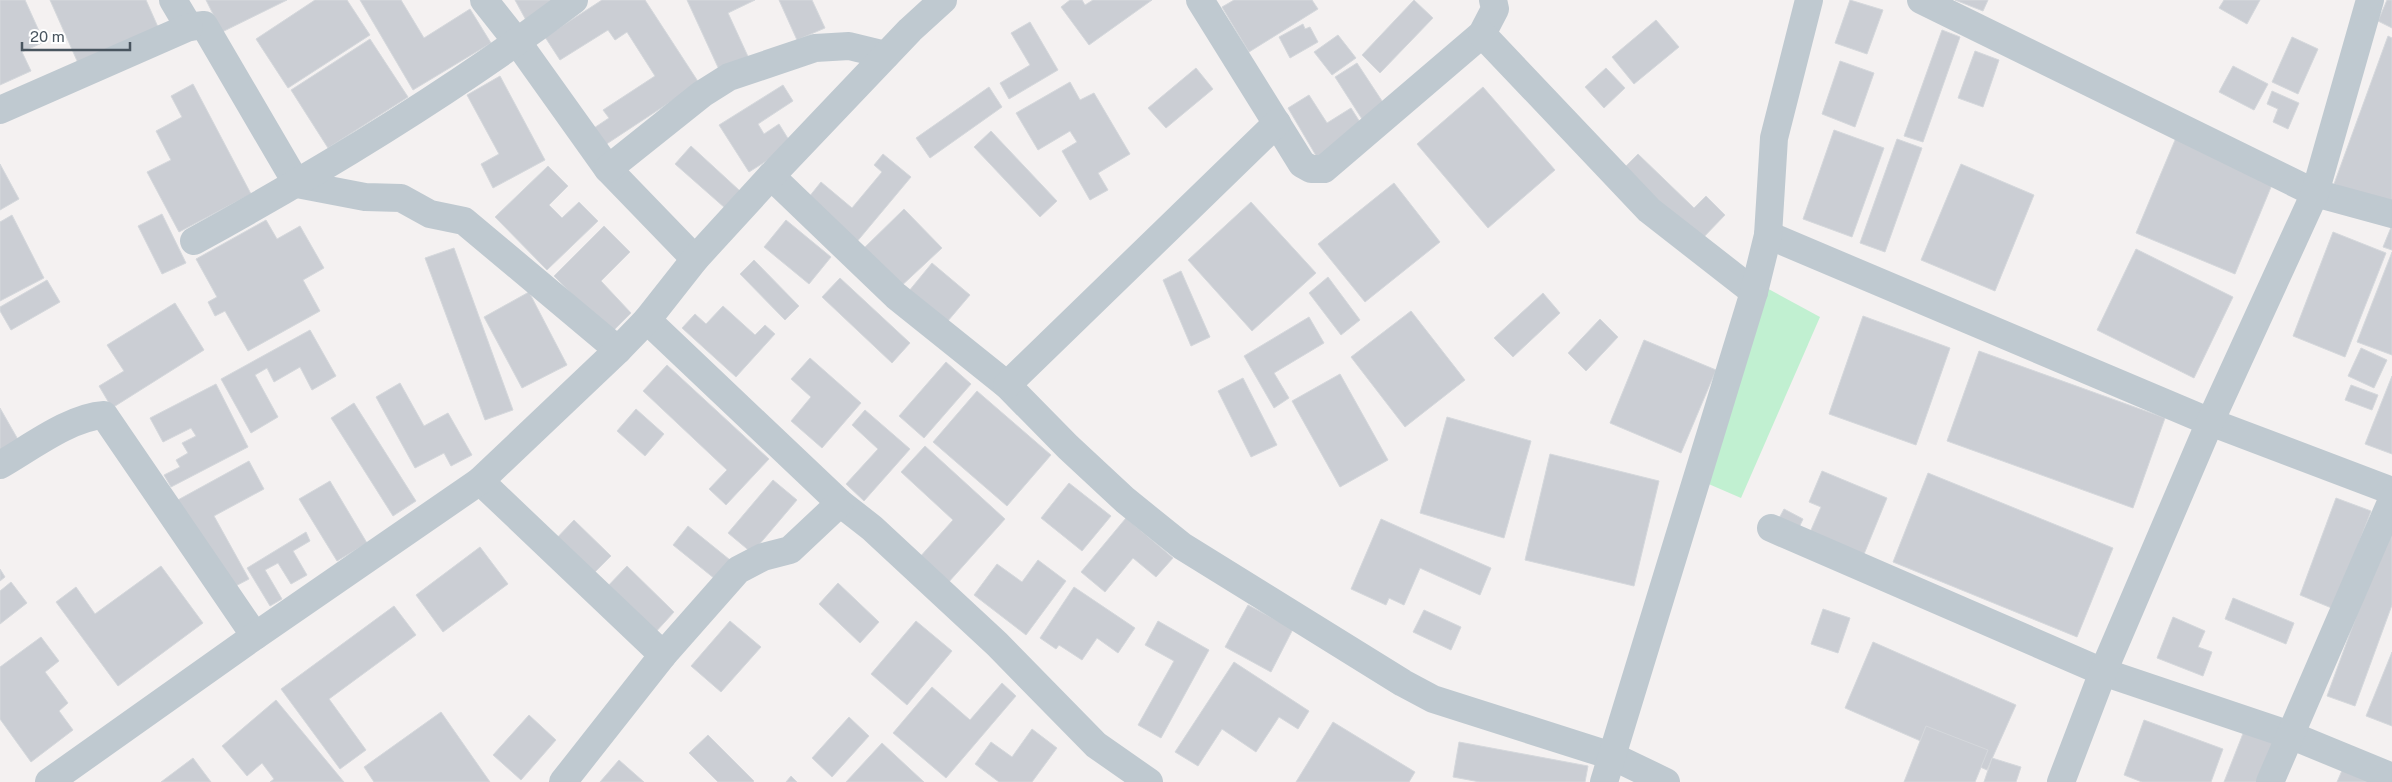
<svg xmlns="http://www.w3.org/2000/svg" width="2392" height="782" viewBox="0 0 2392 782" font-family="'Public Sans',sans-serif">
	<rect width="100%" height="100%" fill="#f4f1f1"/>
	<polygon fill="#c1f0d1" points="1763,286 1820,317 1741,498 1704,482"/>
	<g fill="#cbced4" stroke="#d5d8dc">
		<polygon points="0,0 25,0 44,42 22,52 31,71 0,85"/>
		<polygon points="50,0 146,0 158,27 78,63"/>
		<polygon points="206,0 287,0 222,32"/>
		<polygon points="315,0 347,0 370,35 288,88 256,39"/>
		<polygon points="360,0 401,0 424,38 470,9 491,43 413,90"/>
		<polygon points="515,0 553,0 527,22"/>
		<polygon points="602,0 645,0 699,83 602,147 591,130 609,118 603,110 655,76 627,32 615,40 608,30 560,60 545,37"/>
		<polygon points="687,0 755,0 728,13 751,63 722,76"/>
		<polygon points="779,0 812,0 825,28 797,40"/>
		<polygon points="1070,0 1082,0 1085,5 1093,0 1152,0 1089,45 1061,7"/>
		<polygon points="1234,0 1312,0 1318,9 1249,52 1222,7"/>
		<polygon points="1414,0 1433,18 1380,73 1362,55"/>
		<polygon points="1850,0 1883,10 1867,54 1835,43"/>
		<polygon points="1955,0 1988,0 1983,11"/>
		<polygon points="2224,0 2260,0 2247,24 2219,8"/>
		<polygon points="2387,0 2392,0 2392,28 2378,21"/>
		<polygon points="1656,20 1679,47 1634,84 1612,57"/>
		<polygon points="1030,22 1058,70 1009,99 1000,83 1030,65 1011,33"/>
		<polygon points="1303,24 1305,29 1310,27 1318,42 1290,58 1279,37"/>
		<polygon points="1942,30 1960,37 1923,142 1904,136"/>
		<polygon points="1338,35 1356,58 1332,75 1314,52"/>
		<polygon points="2388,36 2392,38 2392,206 2334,184"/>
		<polygon points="2292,37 2318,49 2298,94 2272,82"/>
		<polygon points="370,39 408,97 328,148 291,90"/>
		<polygon points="1975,51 1999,60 1983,107 1958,98"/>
		<polygon points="1840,61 1874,73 1855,127 1822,114"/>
		<polygon points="1357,63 1384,104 1362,119 1335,77"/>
		<polygon points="2233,66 2268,84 2254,110 2219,92"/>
		<polygon points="1196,68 1213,89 1166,128 1148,108"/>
		<polygon points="1606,68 1625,88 1604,108 1585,87"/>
		<polygon points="500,76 545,160 493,188 481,164 499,154 467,95"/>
		<polygon points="1070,82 1080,100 1094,93 1130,154 1098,173 1108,190 1090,200 1062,151 1077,142 1070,131 1038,150 1016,113"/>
		<polygon points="193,84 251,194 179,232 147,172 171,160 156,131 182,117 171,96"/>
		<polygon points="783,85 793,101 758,124 764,134 779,124 792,145 749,172 719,125"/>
		<polygon points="989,87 1002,107 930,158 916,138"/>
		<polygon points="1483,87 1555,170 1488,228 1417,144"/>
		<polygon points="2272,91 2299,103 2288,129 2273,122 2278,109 2267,104"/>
		<polygon points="1309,95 1327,123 1351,108 1365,130 1318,159 1288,108"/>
		<polygon points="1834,130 1884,148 1852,237 1803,219"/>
		<polygon points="991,131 1057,201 1040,217 974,147"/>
		<polygon points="2178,133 2276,175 2235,274 2136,233"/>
		<polygon points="1897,139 1922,148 1885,252 1860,243"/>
		<polygon points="691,146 740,191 725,208 675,164"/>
		<polygon points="883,154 911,177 855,244 805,202 821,182 852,208 882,172 874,165"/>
		<polygon points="1638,154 1694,208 1706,196 1725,215 1699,242 1623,169"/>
		<polygon points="0,164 19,199 0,210"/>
		<polygon points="1961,164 2034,195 1995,291 1921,260"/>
		<polygon points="548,166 568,186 549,205 562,218 579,202 598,221 547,270 495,217"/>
		<polygon points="1394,183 1440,242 1365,302 1318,244"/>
		<polygon points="1251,202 1316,273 1252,331 1188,260"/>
		<polygon points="904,209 942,248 897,290 860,252"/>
		<polygon points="162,214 186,263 162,274 138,226"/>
		<polygon points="12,215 44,278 0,301 0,222"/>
		<polygon points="266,220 277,239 300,226 324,268 303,280 320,311 248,351 225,311 215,316 208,302 217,297 196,259"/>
		<polygon points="786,220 831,257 809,284 764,247"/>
		<polygon points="2392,225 2392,250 2383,247"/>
		<polygon points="604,226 630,252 601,281 631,313 611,333 554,276"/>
		<polygon points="2333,232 2386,253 2345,357 2293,336"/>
		<polygon points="454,248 513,410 485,420 425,258"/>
		<polygon points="2136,249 2233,297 2194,378 2097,330"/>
		<polygon points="2392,252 2392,355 2357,342"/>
		<polygon points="754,260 799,306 785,320 740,274"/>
		<polygon points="932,263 970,295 947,322 909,291"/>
		<polygon points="1181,271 1210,337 1191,346 1163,280"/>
		<polygon points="1328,277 1360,320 1341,335 1309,293"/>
		<polygon points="840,278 910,343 892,363 822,297"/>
		<polygon points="47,280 60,302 11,330 0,311 0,307"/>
		<polygon points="529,292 567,365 522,388 484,317"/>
		<polygon points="1543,293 1560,313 1513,357 1494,338"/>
		<polygon points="175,303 204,350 112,408 99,386 124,371 107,345"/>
		<polygon points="723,306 755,335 765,325 775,334 736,377 682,328 695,314 706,324"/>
		<polygon points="1411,311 1465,380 1405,427 1351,357"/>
		<polygon points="1863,316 1950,348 1916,445 1829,414"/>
		<polygon points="1309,317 1324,343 1274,373 1289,398 1274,408 1244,356"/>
		<polygon points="1600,319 1618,337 1586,371 1568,353"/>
		<polygon points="310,330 336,376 312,390 300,367 274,382 267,368 255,375 278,417 251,433 221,379"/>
		<polygon points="1644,340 1716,370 1681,453 1610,423"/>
		<polygon points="2361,348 2387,360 2374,388 2348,376"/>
		<polygon points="1979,351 2165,418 2133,508 1947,441"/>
		<polygon points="810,358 861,403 822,448 791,421 811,397 791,379"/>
		<polygon points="946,362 971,384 924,438 899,416"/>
		<polygon points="667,365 769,459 726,505 709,489 727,470 643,391"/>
		<polygon points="1340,374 1388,460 1340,487 1292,401"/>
		<polygon points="2392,376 2392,454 2365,444"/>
		<polygon points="1243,378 1277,445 1251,457 1218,391"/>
		<polygon points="400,383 424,426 448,413 472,455 451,466 444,453 415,468 376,397"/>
		<polygon points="216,384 248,447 171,487 164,475 180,467 176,460 188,453 182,443 196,436 191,428 163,442 150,418"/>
		<polygon points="2351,385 2378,395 2372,410 2345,400"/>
		<polygon points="977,391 1051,455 1007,506 933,442"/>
		<polygon points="354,403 416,501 393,516 331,418"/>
		<polygon points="0,408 20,443 0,455"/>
		<polygon points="636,409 664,434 645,456 617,431"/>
		<polygon points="865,410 910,449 864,501 846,484 878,449 852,425"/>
		<polygon points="1447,417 1531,441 1504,538 1420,513"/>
		<polygon points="925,446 1005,519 947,584 919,558 953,520 901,472"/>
		<polygon points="1550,454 1659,481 1634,586 1525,560"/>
		<polygon points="249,461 264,489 214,516 249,579 226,591 176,501"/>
		<polygon points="1822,471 1887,498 1862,559 1808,537 1821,507 1809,502"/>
		<polygon points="1928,473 2113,548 2077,637 1893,562"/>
		<polygon points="773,480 797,500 752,553 728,533"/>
		<polygon points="330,481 367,543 337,561 299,499"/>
		<polygon points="1069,483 1111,516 1082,551 1041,518"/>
		<polygon points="2336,498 2371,511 2334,609 2300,595"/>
		<polygon points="1784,509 1803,519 1796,534 1776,524"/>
		<polygon points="1126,518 1173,558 1156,577 1133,558 1105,592 1081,572"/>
		<polygon points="1381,519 1491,568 1480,595 1420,568 1404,605 1389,598 1386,605 1351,589"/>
		<polygon points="2392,519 2392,605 2355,706 2327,696"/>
		<polygon points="574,520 611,556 590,577 553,542"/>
		<polygon points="688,526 735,564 720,583 673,545"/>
		<polygon points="306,532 310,541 293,551 307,575 291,584 278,563 265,570 282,599 270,606 247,568"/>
		<polygon points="480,547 508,584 443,632 416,595"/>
		<polygon points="1038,560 1066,581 1026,635 974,595 997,564 1022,582"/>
		<polygon points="161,566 203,623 118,686 56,602 76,587 95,614"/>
		<polygon points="627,566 674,612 653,635 606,588"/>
		<polygon points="0,569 5,577 0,581"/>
		<polygon points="11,582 27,603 0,624 0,591"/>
		<polygon points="838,583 879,622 860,643 819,604"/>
		<polygon points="1074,587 1135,628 1118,653 1097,638 1082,660 1059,645 1056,649 1040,638"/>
		<polygon points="2233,598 2294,623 2286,644 2225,619"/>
		<polygon points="1248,605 1293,629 1271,672 1225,647"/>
		<polygon points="394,606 416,635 329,699 366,750 340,769 281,689"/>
		<polygon points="1823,609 1850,618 1838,653 1811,644"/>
		<polygon points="1424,610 1461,627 1451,650 1413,632"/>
		<polygon points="2173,617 2205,631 2198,647 2212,652 2203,676 2157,658"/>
		<polygon points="730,621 761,647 721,692 691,666"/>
		<polygon points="916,621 952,651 907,705 871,674"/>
		<polygon points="1158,621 1209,650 1161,738 1138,725 1174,661 1145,645"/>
		<polygon points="41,637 59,661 45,672 68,703 59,711 73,730 31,762 0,719 0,667"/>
		<polygon points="1873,642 2016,705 1987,770 1845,708"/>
		<polygon points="2392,652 2392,726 2366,716"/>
		<polygon points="1234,662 1309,711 1298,729 1279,717 1256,752 1222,729 1198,766 1175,752"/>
		<polygon points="1002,683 1016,696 946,778 893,733 932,687 970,720"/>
		<polygon points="276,700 344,782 270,782 274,779 262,763 247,776 222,746"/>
		<polygon points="441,712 490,782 374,782 364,767"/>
		<polygon points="529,715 556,740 521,780 493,755"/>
		<polygon points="849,717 869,736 832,777 812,758"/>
		<polygon points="2144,720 2223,749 2211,782 2142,782 2124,775"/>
		<polygon points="1333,722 1415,772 1409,782 1296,782"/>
		<polygon points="1926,726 1988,750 1975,782 1904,782"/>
		<polygon points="1032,729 1057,748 1032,782 999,782 975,764 991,742 1012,757"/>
		<polygon points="2244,731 2280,746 2266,782 2224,782"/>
		<polygon points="708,735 754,781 753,782 718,782 689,753"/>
		<polygon points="1459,742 1588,766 1585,782 1480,782 1453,777"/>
		<polygon points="882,743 924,782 846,782"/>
		<polygon points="193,758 211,782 161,782"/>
		<polygon points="1992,758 2021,767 2016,782 1984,782"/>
		<polygon points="619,760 644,782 600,782"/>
		<polygon points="2344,766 2382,782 2337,782"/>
		<polygon points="791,776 797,782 786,782"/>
	</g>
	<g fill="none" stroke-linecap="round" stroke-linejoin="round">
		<g stroke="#bfc9d0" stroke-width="28">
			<polyline points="173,0 189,27 204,25 297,184 365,197 401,198 430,214 464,221 618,350"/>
			<polyline points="484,0 518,43 608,169 695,259"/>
			<polyline points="1200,0 1302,164 1311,169 1324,169 1482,34 1495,9 1493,0"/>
			<polyline points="1921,0 2315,193 2392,214"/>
			<polyline points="1482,34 1649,210 1754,292"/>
			<polyline points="0,110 189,27"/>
			<polyline points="608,169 702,94 729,77 815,48 849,46 886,55"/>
			<polyline points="771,176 896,296 1007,385 1068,447 1125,500 1182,546 1403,683 1433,699 1612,756 1666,782"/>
			<polyline points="1768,235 2210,422 2392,491"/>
			<path d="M 194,241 C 325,169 455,90 574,0"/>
			<polyline points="647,320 840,503 872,528 997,644 1096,745 1149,782"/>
			<polyline points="1007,385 1277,123"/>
			<path d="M 0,465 C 30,448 70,417 104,415 L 255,636"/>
			<polyline points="480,481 663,655"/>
			<polyline points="1771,528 2103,672 2290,735 2392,777"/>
			<polyline points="49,782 255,636 480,481 618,350 647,320 695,259 771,176 910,30 943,0"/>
			<polyline points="563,782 663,655 738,570 763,557 790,550 840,503"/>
			<polyline points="1604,782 1754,292 1768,235 1774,138 1809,0"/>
			<polyline points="2061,782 2103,672 2210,422 2315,193 2370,0"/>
			<polyline points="2270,782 2392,500"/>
		</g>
	</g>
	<path d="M22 42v8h108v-8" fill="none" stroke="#49555f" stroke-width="2.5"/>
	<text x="30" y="42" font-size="15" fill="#49555f" stroke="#ffffff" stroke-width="4" paint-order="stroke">20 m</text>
</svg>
